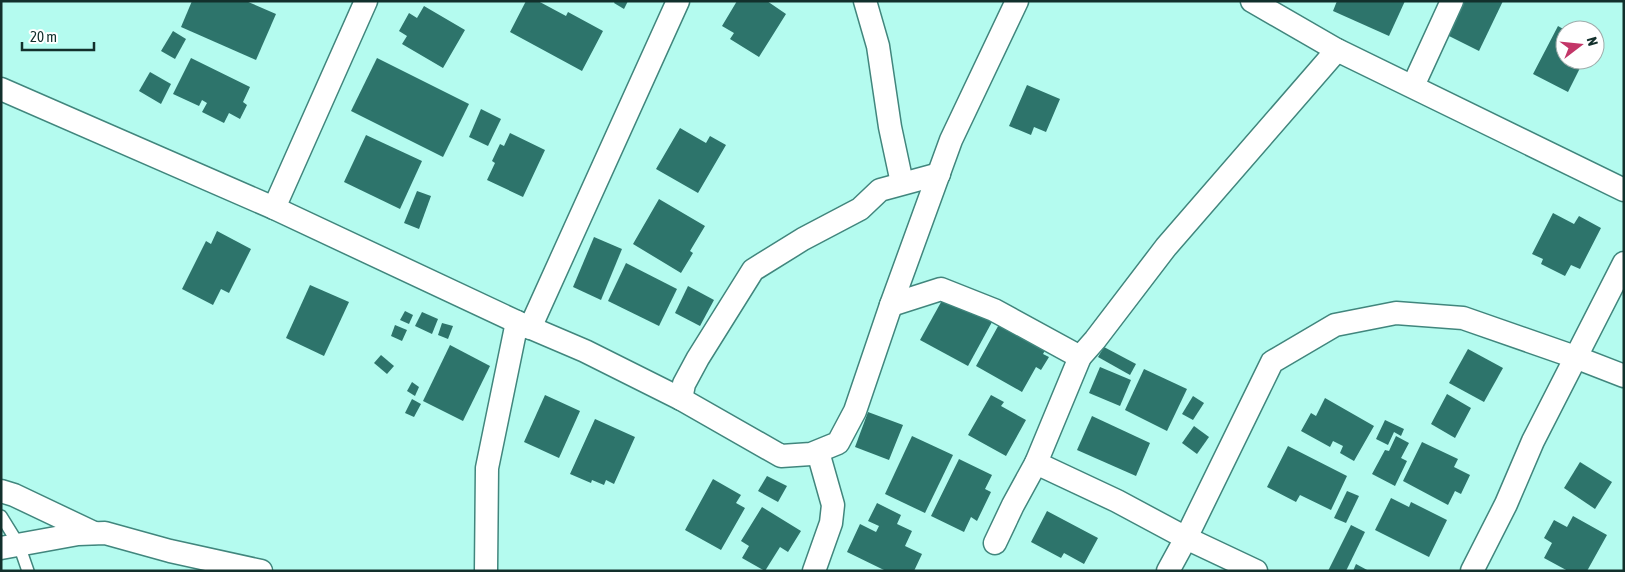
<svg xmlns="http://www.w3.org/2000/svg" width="1625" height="572" viewBox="0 0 1625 572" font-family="'Asap Condensed',sans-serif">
	<rect width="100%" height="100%" fill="#b4fbef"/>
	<g fill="#2d746b">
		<polygon points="192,1 246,1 276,14 256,60 181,27"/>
		<polygon points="526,1 538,1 566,16 568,12 603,31 582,71 510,32"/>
		<polygon points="615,1 628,1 624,9 614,3"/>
		<polygon points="737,1 767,1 786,14 759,57 730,39 734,33 722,26"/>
		<polygon points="1337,1 1405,1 1389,36 1333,11"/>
		<polygon points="1458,1 1503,1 1479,51 1443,33"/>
		<polygon points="424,6 465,30 443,68 402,44 407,36 399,31 409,13 417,18"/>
		<polygon points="1558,26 1565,30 1565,60 1584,60 1568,92 1533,74"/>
		<polygon points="173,31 186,39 175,59 161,51"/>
		<polygon points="191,58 250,87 243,102 247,105 240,119 229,113 224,123 202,112 207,103 202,100 199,106 173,94"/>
		<polygon points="377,58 469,104 443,157 351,111"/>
		<polygon points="150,72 171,84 161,104 139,91"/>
		<polygon points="1027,85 1060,99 1046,132 1034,127 1031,135 1009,126"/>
		<polygon points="481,109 501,119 488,146 469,137"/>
		<polygon points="680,128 706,143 710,136 726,145 698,193 656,169"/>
		<polygon points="510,133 545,150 523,197 487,180 495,163 492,161 500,144 504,146"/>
		<polygon points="366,135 422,161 400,209 344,182"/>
		<polygon points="417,191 431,196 419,229 404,223"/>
		<polygon points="659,199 705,226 690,251 693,253 681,273 633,244"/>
		<polygon points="1553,213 1574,224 1579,216 1601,228 1580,269 1571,265 1565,276 1541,264 1543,259 1532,254"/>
		<polygon points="217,231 251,249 229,293 221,289 213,305 182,289 206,241 211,244"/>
		<polygon points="594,237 622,249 601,300 573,287"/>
		<polygon points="626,263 677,289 659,326 608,301"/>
		<polygon points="310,285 349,302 324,356 286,338"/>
		<polygon points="688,286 714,300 700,326 675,313"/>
		<polygon points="945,295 992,322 968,366 920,340"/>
		<polygon points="405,311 413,315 409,324 400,320"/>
		<polygon points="422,312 438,319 432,334 415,326"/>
		<polygon points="1002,319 1048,345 1043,354 1049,357 1041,370 1036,367 1022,392 976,366"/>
		<polygon points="442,323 453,326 448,339 438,335"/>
		<polygon points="395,325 407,330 402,341 391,336"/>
		<polygon points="450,345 490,366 463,421 423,401"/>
		<polygon points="1104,347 1136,364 1130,375 1098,357"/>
		<polygon points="1468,349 1503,368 1484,402 1449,383"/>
		<polygon points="381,355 394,366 387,374 374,363"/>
		<polygon points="1100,367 1131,380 1120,406 1089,393"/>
		<polygon points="1144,369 1187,389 1167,431 1125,410"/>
		<polygon points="412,382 419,387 415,396 407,391"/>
		<polygon points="1447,394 1471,408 1455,438 1431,424"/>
		<polygon points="545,395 580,411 559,458 524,442"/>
		<polygon points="991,395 1004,402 1001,406 1026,420 1006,456 968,435"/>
		<polygon points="1193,396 1204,403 1193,420 1182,414"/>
		<polygon points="1325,398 1374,426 1354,461 1340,453 1343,446 1333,441 1330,447 1301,431 1311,413 1316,416"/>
		<polygon points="412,399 421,404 414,417 405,413"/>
		<polygon points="868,412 903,425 889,460 855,447"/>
		<polygon points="1092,416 1150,443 1136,476 1077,450"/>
		<polygon points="595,419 635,437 614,484 606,480 604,485 592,480 591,483 570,474"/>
		<polygon points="1385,420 1404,429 1401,436 1394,432 1388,445 1376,439"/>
		<polygon points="1194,426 1209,437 1197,454 1182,443"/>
		<polygon points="912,436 953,455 925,513 885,494"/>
		<polygon points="1396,436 1409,443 1401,458 1407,461 1395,486 1372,474 1385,450 1389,451"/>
		<polygon points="1422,442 1458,459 1454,467 1470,475 1461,494 1455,491 1448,505 1403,481"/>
		<polygon points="1288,446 1347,476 1331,510 1300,495 1296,502 1267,487"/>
		<polygon points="959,459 992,475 985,489 991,492 977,521 971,517 964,532 931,516"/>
		<polygon points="1580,462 1612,482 1595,509 1564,488"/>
		<polygon points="767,476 787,486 778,502 758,491"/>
		<polygon points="713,479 741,495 736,503 745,508 721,550 685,530"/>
		<polygon points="1347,491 1359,496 1346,523 1334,518"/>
		<polygon points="1391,498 1409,507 1411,502 1447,520 1429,557 1375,530"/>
		<polygon points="877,503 901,515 897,524 912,531 905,546 922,554 914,571 886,571 847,552 860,524 876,532 879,526 868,521"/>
		<polygon points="762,507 801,531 788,552 780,547 765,571 742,558 749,546 741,541"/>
		<polygon points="1047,511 1098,538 1084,564 1064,553 1061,558 1031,542"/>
		<polygon points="1573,516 1607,535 1587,571 1568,571 1544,558 1552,543 1544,538 1554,520 1567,527"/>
		<polygon points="1351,525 1365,532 1346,571 1328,571"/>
		<polygon points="1356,564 1369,571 1353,571"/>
	</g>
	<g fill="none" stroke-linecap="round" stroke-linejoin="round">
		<defs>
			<polyline id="lane" points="1,516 19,545 28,571"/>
			<g id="street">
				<polyline points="865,1 878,46 890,127 902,183"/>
				<polyline points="1252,1 1337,50 1624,190"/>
				<polyline points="1413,86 1452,1"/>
				<polyline points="1,89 274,208 517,322 585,351 681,399 781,456 811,454 838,443 855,411 891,305 951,140 1017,1"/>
				<polyline points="274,208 366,1"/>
				<polyline points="891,305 941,289 994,310 1080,357"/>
				<polyline points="530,328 678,1"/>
				<polyline points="681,399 684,384 698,358 753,270 803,239 860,209 880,190 939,174"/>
				<polyline points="1036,463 1117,501 1186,538 1256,571"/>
				<polyline points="1,491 14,495 94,533"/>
				<polyline points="995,543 1013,505 1036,463 1080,357 1095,340 1166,247 1337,50"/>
				<polyline points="1,548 78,534 105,533 170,551 261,571"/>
				<polyline points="486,571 487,468 517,322"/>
				<polyline points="814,571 831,523 833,505 818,452"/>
				<polyline points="1168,571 1186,538 1272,362 1335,325 1396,313 1463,318 1575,357 1624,376"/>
				<polyline points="1472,571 1506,504 1533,441 1624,263"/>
			</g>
		</defs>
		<use href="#lane" stroke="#41867d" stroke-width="14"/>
		<use href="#street" stroke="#41867d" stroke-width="25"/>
		<use href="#lane" stroke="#fff" stroke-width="11"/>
		<use href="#street" stroke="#fff" stroke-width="22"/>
	</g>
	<rect width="1625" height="572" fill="none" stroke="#12302c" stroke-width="5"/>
	<g transform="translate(1580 45) rotate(74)"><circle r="24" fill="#ffffff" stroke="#a0acab"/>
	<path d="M0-4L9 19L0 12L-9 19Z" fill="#c33668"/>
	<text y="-8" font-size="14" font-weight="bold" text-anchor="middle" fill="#12302c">N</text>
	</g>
	<path d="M22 42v8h72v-8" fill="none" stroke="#12302c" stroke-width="2.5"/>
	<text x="30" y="42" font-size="15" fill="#12302c" stroke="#ffffff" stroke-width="4" paint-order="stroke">20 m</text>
</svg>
